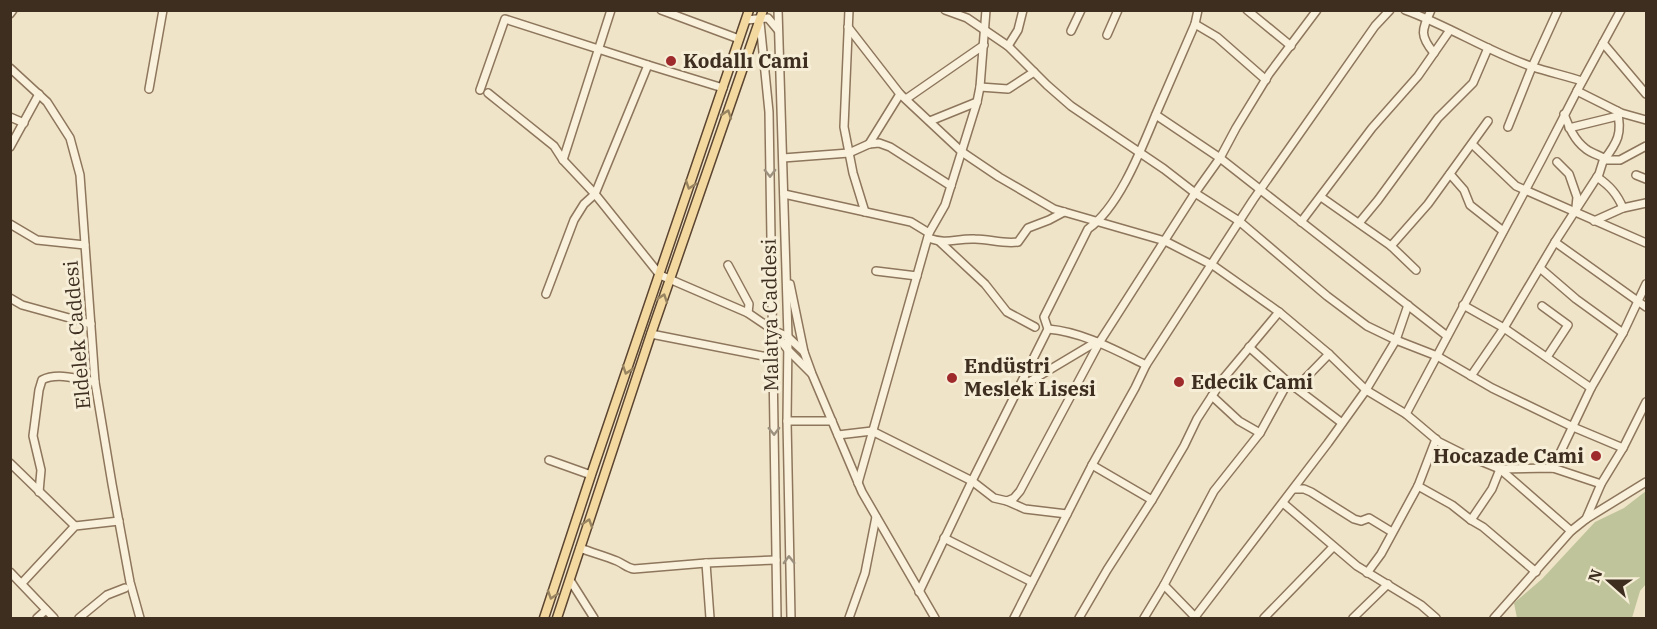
<svg xmlns="http://www.w3.org/2000/svg" width="1657" height="629" viewBox="0 0 1657 629" font-family="'IBM Plex Serif',serif">
	<rect width="100%" height="100%" fill="#f0e4c8"/>
	<polygon fill="#bfc49a" points="1646,491 1646,584 1640,591 1632,618 1517,618 1514,603 1542,579 1595,522 1624,508"/>
	<g fill="none" stroke-linecap="round" stroke-linejoin="round">
		<defs>
			<g id="minor">
				<polyline points="661,10 739,39"/>
				<polyline points="778,10 788,337 787,421 791,618"/>
				<polyline points="849,10 844,127 853,173 865,212"/>
				<polyline points="945,10 967,18 1008,46 1047,85 1071,106 1164,169 1195,193 1239,221 1327,296 1367,326 1396,340 1408,305"/>
				<polyline points="1247,10 1291,46"/>
				<path d="M 1405,10 C 1449,26 1489,52 1533,67 C 1549,72 1566,76 1582,81"/>
				<path d="M 1431,10 C 1422,30 1419,35 1434,53"/>
				<polyline points="10,14 13,10"/>
				<polyline points="746,20 768,18 778,30"/>
				<polyline points="760,22 769,112 777,618"/>
				<polyline points="1195,24 1217,37 1266,80"/>
				<polyline points="848,27 900,94 962,152 999,177 1054,209 1165,241 1214,266 1279,312 1329,354 1366,390 1406,414 1439,442 1461,453 1500,469 1571,531"/>
				<polyline points="1071,31 1081,10"/>
				<polyline points="1107,35 1118,10"/>
				<polyline points="1603,43 1646,94"/>
				<polyline points="1008,46 1018,30 1023,10"/>
				<polyline points="10,68 47,102 70,138 80,175 95,382 112,484 130,582 140,618"/>
				<polyline points="980,87 1008,89 1034,72"/>
				<polyline points="149,89 163,10"/>
				<polyline points="480,90 505,19 648,65"/>
				<polyline points="1577,91 1621,113 1646,120"/>
				<polyline points="488,93 554,146 563,160 595,194 660,275 748,313 773,330 788,337 804,352 812,374 862,492 935,618"/>
				<polyline points="906,99 984,45"/>
				<polyline points="1156,115 1220,158 1447,336"/>
				<polyline points="10,117 24,123"/>
				<polyline points="930,121 977,102"/>
				<polyline points="1508,127 1532,67 1558,10"/>
				<polyline points="1569,128 1618,116"/>
				<polyline points="869,144 900,94"/>
				<polyline points="1472,144 1516,186 1646,243"/>
				<polyline points="10,147 39,94"/>
				<polyline points="783,158 849,153 869,144 879,143 890,147 951,186"/>
				<polyline points="563,160 611,10"/>
				<path d="M 1604,160 C 1617,143 1623,133 1617,111"/>
				<polyline points="1604,160 1620,160 1646,146"/>
				<polyline points="1557,162 1569,174 1577,197 1576,207"/>
				<polyline points="1450,174 1464,190 1470,205 1503,231"/>
				<polyline points="1636,175 1646,179"/>
				<path d="M 1597,177 C 1610,186 1617,194 1623,208"/>
				<polyline points="784,194 911,222 929,233"/>
				<polyline points="1321,197 1391,246 1416,270"/>
				<polyline points="1594,221 1623,208 1646,203"/>
				<polyline points="1301,222 1372,128 1418,76 1450,30"/>
				<polyline points="1359,223 1378,200 1438,118 1473,83 1488,48"/>
				<polyline points="10,224 37,240 85,245"/>
				<path d="M 928,238 C 948,245 956,238 975,239 C 990,239 1002,244 1018,242 L 1028,228 L 1049,220 L 1064,212"/>
				<polyline points="940,242 985,284 1007,312 1035,327"/>
				<polyline points="1555,242 1646,307"/>
				<polyline points="1391,246 1428,204 1488,121"/>
				<polyline points="728,265 749,304 748,313"/>
				<polyline points="1540,268 1576,299 1623,333"/>
				<polyline points="876,271 917,276"/>
				<polyline points="790,284 804,352"/>
				<polyline points="546,294 574,220 584,204 595,194 648,65 723,88"/>
				<polyline points="10,298 22,305 91,324"/>
				<polyline points="1463,305 1504,328 1591,388"/>
				<polyline points="1542,306 1568,325 1547,357"/>
				<path d="M 1048,329 C 1083,332 1115,350 1146,365"/>
				<polyline points="774,332 788,350 811,373"/>
				<polyline points="651,334 773,358"/>
				<polyline points="1249,347 1288,382 1342,423"/>
				<path d="M 1471,376 L 1504,328 L 1555,242 L 1599,174 L 1604,158 C 1598,155 1591,153 1586,149 C 1574,140 1569,127 1564,114"/>
				<polyline points="1019,388 1096,342"/>
				<polyline points="1296,388 1329,354"/>
				<polyline points="1212,396 1239,421 1260,433"/>
				<polyline points="1406,414 1542,159 1577,91 1621,10"/>
				<polyline points="787,421 832,421"/>
				<polyline points="838,435 872,431 972,481 994,498 1007,501 1014,498 1020,491 1099,343 1195,193 1220,158 1236,128 1269,74 1317,10"/>
				<polyline points="549,460 591,475"/>
				<polyline points="10,463 75,526"/>
				<polyline points="1092,465 1152,500"/>
				<polyline points="1553,468 1591,388 1623,333 1646,284"/>
				<polyline points="858,483 929,233 945,205 977,102 980,87 986,10"/>
				<polyline points="1418,486 1452,505 1471,520 1483,527 1536,572"/>
				<polyline points="1294,489 1304,489 1311,492 1354,519 1361,521 1369,518 1392,532"/>
				<path d="M 39,492 L 41,470 L 33,436 L 39,390 L 42,380 C 57,372 79,379 95,382"/>
				<polyline points="1007,501 1025,509 1067,514"/>
				<polyline points="1283,503 1357,566 1421,605 1436,618"/>
				<polyline points="1586,519 1646,482"/>
				<polyline points="1471,520 1492,489 1500,469 1553,468 1601,484"/>
				<polyline points="944,538 1032,582"/>
				<path d="M 580,548 C 593,553 605,556 617,561 C 624,564 627,568 634,569 L 706,563 L 776,560"/>
				<polyline points="706,563 710,618"/>
				<polyline points="10,572 54,618"/>
				<polyline points="1367,573 1381,554 1418,486 1436,439"/>
				<polyline points="570,580 594,618"/>
				<polyline points="22,583 75,526 119,521"/>
				<polyline points="1164,585 1196,618"/>
				<path d="M 919,592 L 972,481 L 1048,329 L 1044,317 L 1088,229 C 1119,207 1141,150 1156,114 C 1169,84 1182,54 1195,24 L 1198,10"/>
				<polyline points="1195,617 1328,443 1366,390 1396,340 1437,356 1492,388 1573,427 1623,448"/>
				<polyline points="37,618 46,610"/>
				<polyline points="79,618 107,595 125,588"/>
				<polyline points="849,618 865,573 876,517"/>
				<polyline points="1014,618 1092,465 1135,388 1146,365 1253,200 1375,26 1390,10"/>
				<polyline points="1079,618 1107,570 1152,500 1184,446 1197,419 1223,379 1279,312"/>
				<polyline points="1144,618 1164,585 1214,491 1260,433 1288,382"/>
				<polyline points="1264,618 1333,547"/>
				<polyline points="1353,618 1388,584"/>
				<polyline points="1494,618 1571,531 1586,519 1601,484 1623,448 1646,402"/>
			</g>
			<g id="major">
				<polyline points="544,618 591,475 749,10"/>
				<polyline points="557,618 651,334 763,10"/>
			</g>
		</defs>
		<use href="#minor" stroke="#8d765c" stroke-width="10"/>
		<use href="#major" stroke="#5b4430" stroke-width="11"/>
		<use href="#minor" stroke="#faf1dc" stroke-width="7"/>
		<use href="#major" stroke="#f3d9a0" stroke-width="8"/>
	</g>
	<defs><path id="oneway-chevron" d="M-2-3.5L2.5 0L-2 3.5" fill="none" stroke-width="1.6" stroke-linecap="round" stroke-linejoin="round" transform="scale(1.5)"/></defs>
	<g stroke="#988460">
		<use href="#oneway-chevron" transform="translate(727 114) rotate(-71)"/>
		<use href="#oneway-chevron" transform="translate(690 185) rotate(109)"/>
		<use href="#oneway-chevron" transform="translate(663 298) rotate(-71)"/>
		<use href="#oneway-chevron" transform="translate(627 370) rotate(109)"/>
		<use href="#oneway-chevron" transform="translate(588 523) rotate(-72)"/>
		<use href="#oneway-chevron" transform="translate(552 595) rotate(108)"/>
	</g>
	<g stroke="#9c907e">
		<use href="#oneway-chevron" transform="translate(770 173) rotate(89)"/>
		<use href="#oneway-chevron" transform="translate(774 431) rotate(89)"/>
		<use href="#oneway-chevron" transform="translate(789 560) rotate(-91)"/>
	</g>
	<g fill="#9e2a2b" stroke="#f7eed8" stroke-width="2">
		<circle cx="671" cy="61" r="6"/>
		<circle cx="952" cy="378" r="6"/>
		<circle cx="1179" cy="382" r="6"/>
		<circle cx="1596" cy="456" r="6"/>
	</g>
	<g text-anchor="middle" stroke-width="6" stroke-linejoin="round" paint-order="stroke">
		<g font-size="20" font-weight="bold" fill="#3d2e20" stroke="#f7eed8" text-anchor="start">
			<text x="683" y="68">Kodallı Cami</text>
			<text x="964" y="373">Endüstri<tspan x="964" dy="23">Meslek Lisesi</tspan></text>
			<text x="1191" y="389">Edecik Cami</text>
			<text x="1584" y="463" text-anchor="end">Hocazade Cami</text>
		</g>
		<g font-size="20" fill="#3d2e20" stroke="#f7eed8">
			<text transform="translate(770 315) rotate(-91)" y="7">Malatya Caddesi</text>
			<text transform="translate(77 335) rotate(-95)" y="7">Eldelek Caddesi</text>
		</g>
	</g>
	<rect width="1657" height="629" fill="none" stroke="#3d2e20" stroke-width="24"/>
	<g transform="translate(1609 581) rotate(291)" stroke="#f7eed8" stroke-width="4.5" paint-order="stroke">
	<path d="M0-4.5L10 22L0 15L-10 22Z" fill="#3d2e20"/>
	<text y="-9" font-size="16" font-weight="bold" text-anchor="middle" fill="#3d2e20">N</text>
	</g>
</svg>
